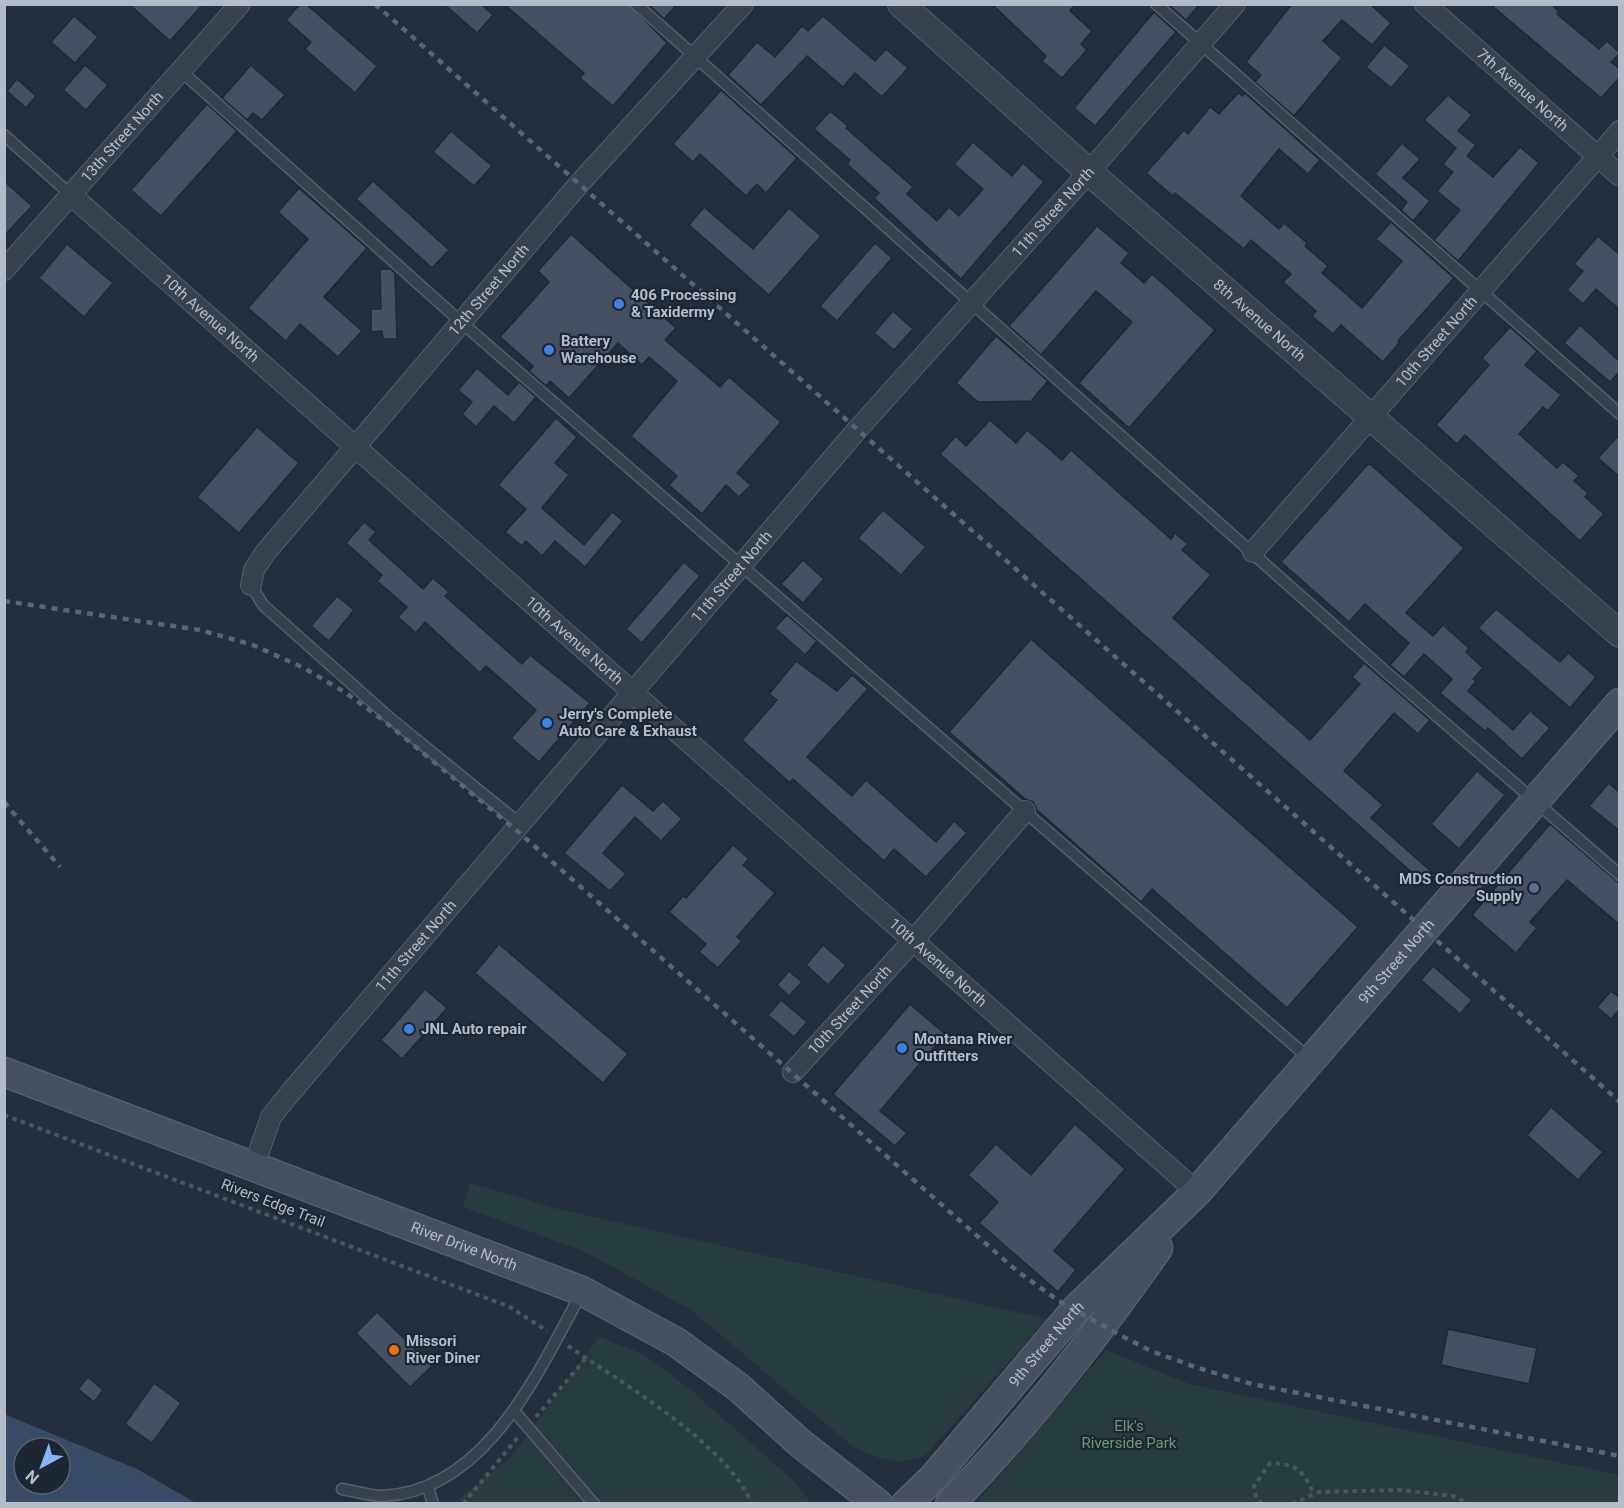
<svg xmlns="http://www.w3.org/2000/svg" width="1624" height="1508" viewBox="0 0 1624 1508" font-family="Roboto,sans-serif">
	<rect width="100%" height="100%" fill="#242f3e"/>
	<g fill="#263c3f">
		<path d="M 470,1183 L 558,1209 L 1047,1319 L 925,1456 C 895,1467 879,1459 852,1446 L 690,1309 L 583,1251 L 463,1207 Z"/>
		<polygon points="599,1337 643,1354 691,1390 796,1483 811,1503 452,1504 511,1457"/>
		<polygon points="1106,1350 1189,1384 1619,1475 1619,1503 976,1503"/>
	</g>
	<path fill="#394c67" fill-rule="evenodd" d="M 4,1414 L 137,1469 L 196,1503 L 5,1503 ZM 24,1448 L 60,1448 L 60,1484 L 24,1484 Z"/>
	<g fill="#455162" stroke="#1f2835" stroke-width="1.5">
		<polygon points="129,4 203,4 170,41"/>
		<polygon points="300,4 306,4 377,66 355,93 305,49 311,42 286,20"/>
		<polygon points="444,4 481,4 493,15 477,33"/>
		<polygon points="504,4 629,4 667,43 613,106 580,78 584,73"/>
		<polygon points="648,4 677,4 664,19"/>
		<polygon points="992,4 1075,4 1070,11 1092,31 1081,44 1087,50 1062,78 1042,61 1046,56"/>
		<polygon points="1168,4 1200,4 1186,20"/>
		<polygon points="1292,4 1370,4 1391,23 1372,45 1342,20 1323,41 1342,58 1294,116 1255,82 1261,75 1246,62"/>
		<polygon points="1490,4 1551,4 1559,12 1557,14 1599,49 1607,41 1620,53 1611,62 1620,69 1620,77 1601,98"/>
		<polygon points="1154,12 1176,32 1095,126 1074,108"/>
		<polygon points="74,16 98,37 75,63 51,42"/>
		<polygon points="823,16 875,61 886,49 908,68 882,97 855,73 843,87 807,56 761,105 728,75 757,42 775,57 802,26 808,31"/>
		<polygon points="1384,45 1410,66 1391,88 1366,67"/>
		<polygon points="85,65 108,85 86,110 63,90"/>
		<polygon points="251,65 285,95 262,120 253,113 247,120 222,98"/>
		<polygon points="17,79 36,96 26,108 7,91"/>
		<polygon points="721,90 797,158 766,193 757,184 746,196 700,154 693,162 673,144"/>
		<polygon points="1238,93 1243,96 1245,93 1320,160 1308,174 1279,149 1241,196 1279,229 1284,223 1307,243 1305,246 1328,266 1322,273 1362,308 1402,261 1376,239 1391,222 1454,278 1398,341 1400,342 1383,362 1341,325 1333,334 1312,316 1316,311 1283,282 1291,274 1251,240 1244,249 1175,193 1173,196 1146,173 1184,130 1188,134 1210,107 1219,114"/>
		<polygon points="1448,95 1472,115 1458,131 1476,145 1467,156 1493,177 1520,147 1539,163 1458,261 1434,240 1460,210 1437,191 1453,172 1443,164 1456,148 1424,120"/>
		<polygon points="207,104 237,131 161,216 131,190"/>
		<polygon points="830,111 848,126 846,128 913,187 907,194 937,221 949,207 959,216 983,189 954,164 973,142 1012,176 1023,163 1044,182 961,279 874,198 879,193 847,164 850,160 814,129"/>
		<polygon points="451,131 492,166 474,186 433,152"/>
		<polygon points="1402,143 1420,159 1403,178 1430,201 1413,221 1401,210 1407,202 1375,174"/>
		<polygon points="4,181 32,206 4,236"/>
		<polygon points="373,181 449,250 432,268 356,199"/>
		<polygon points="299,188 367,248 324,297 362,331 338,357 300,324 286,341 248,308 308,239 278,212"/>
		<polygon points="704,207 753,249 789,208 821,236 769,295 689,225"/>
		<polygon points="1097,226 1129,253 1121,263 1144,283 1152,274 1215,330 1129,428 1079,383 1132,322 1096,291 1041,355 1009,326"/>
		<polygon points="571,234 676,328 665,340 720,387 729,377 781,422 737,473 751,485 739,497 726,485 702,514 669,485 677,476 631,436 677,381 649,357 642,365 618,343 569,398 550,381 546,386 529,371 533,366 500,337 549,282 538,271"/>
		<polygon points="1598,236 1620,255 1620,310 1596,289 1583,304 1567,290 1583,271 1574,264"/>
		<polygon points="875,243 892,258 837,321 820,306"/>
		<polygon points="67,244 113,283 84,317 39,278"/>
		<polygon points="380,269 390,269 395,273 397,339 383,339 382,331 371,332 371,309 381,309"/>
		<polygon points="893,311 913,329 894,350 874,333"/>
		<polygon points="1580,325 1620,362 1620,371 1610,382 1564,343"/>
		<polygon points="1510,327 1537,351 1525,365 1561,395 1548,411 1543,407 1519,434 1557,468 1563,462 1579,476 1574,481 1588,493 1585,497 1604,514 1580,541 1465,435 1457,444 1436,425 1489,365 1482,358"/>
		<polygon points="996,336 1048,381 1031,401 978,402 956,383"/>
		<polygon points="477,368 508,395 519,382 536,397 514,423 494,406 476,427 462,414 472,402 458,390"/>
		<polygon points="556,418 577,437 555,463 569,475 542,508 584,545 612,512 623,521 585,567 555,541 542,556 526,541 522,546 505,532 526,509 498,485"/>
		<polygon points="990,420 1016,443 1027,430 1062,460 1071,450 1171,539 1175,533 1188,544 1182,550 1211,575 1173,618 1310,740 1360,684 1352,677 1364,663 1430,720 1418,734 1394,713 1344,771 1383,805 1371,818 1435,875 1426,885 940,454 956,436 966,446"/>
		<polygon points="257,427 299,463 239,533 197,497"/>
		<polygon points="1620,434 1620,477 1598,458"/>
		<polygon points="1369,463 1464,548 1406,613 1433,636 1443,625 1469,648 1466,652 1483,668 1473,679 1476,681 1468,691 1513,730 1530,711 1550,728 1522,759 1488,728 1485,731 1440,693 1452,679 1424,654 1404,677 1390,665 1409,643 1365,604 1349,622 1281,562"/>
		<polygon points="883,510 926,547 901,575 858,538"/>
		<polygon points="364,522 376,532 369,540 423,589 433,578 449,592 445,596 522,664 530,655 590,703 539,762 511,738 536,710 486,666 480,673 425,622 416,633 398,617 407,607 377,581 382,575 346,543"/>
		<polygon points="803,560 824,579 803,603 781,584"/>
		<polygon points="684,562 700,576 642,643 626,629"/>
		<polygon points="337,596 354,610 329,641 311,626"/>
		<polygon points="1496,609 1560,662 1568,653 1596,677 1570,708 1478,628"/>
		<polygon points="787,615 817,641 805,655 775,628"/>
		<polygon points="1031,639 1358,927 1287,1008 1152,889 1141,902 1037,810 1033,802 1025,799 949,732"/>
		<polygon points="796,661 837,691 852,675 868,689 807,757 852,796 866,780 936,842 954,821 967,833 926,877 894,849 884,861 793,779 790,783 742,740 777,700 769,694"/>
		<polygon points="1477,771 1505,795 1459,849 1431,824"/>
		<polygon points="1609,783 1620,793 1620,831 1589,806"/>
		<polygon points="622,785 653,811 663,801 682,819 661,841 635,817 603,853 626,874 610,891 564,853"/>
		<polygon points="1550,824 1620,884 1620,925 1567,880 1530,922 1537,928 1516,953 1472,915"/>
		<polygon points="733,845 749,859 743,865 775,893 737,937 742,941 718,968 699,952 706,944 669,912 683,896 686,898"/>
		<polygon points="499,944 628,1054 603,1083 475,973"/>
		<polygon points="823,945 846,965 828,985 806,965"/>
		<polygon points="1433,966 1472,1000 1460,1014 1421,980"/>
		<polygon points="789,971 802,982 789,996 777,985"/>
		<polygon points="425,989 447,1008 402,1059 381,1040"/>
		<polygon points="1611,991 1620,998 1620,1009 1611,1019 1597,1007"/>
		<polygon points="781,1000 807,1022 794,1037 768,1015"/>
		<polygon points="910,1004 945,1034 880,1111 907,1133 895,1146 833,1094"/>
		<polygon points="1551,1107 1603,1152 1578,1180 1527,1135"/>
		<polygon points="1075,1124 1125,1169 1054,1251 1076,1270 1058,1292 979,1223 998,1202 968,1175 996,1144 1031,1175"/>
		<polygon points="377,1312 432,1366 410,1387 356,1333"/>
		<polygon points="1448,1329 1537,1348 1529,1384 1441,1365"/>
		<polygon points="88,1377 103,1390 94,1402 78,1389"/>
		<polygon points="154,1383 181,1403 152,1443 125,1424"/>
	</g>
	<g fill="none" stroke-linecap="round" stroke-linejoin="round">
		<defs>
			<g id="service">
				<polyline points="636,4 1386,672 1620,875"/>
				<polyline points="1156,4 1620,414"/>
				<polyline points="181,71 461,322 1311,1060"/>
				<polyline points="4,135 71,195"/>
				<polyline points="251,585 263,605 391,719 520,824"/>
				<polyline points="514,1411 594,1504"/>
				<polyline points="428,1487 433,1504"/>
				<path d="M 342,1489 C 354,1491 370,1496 383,1496 C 487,1491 539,1370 582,1292"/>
			</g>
			<g id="minor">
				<path id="s1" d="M 1425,4 L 1620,176"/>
				<path id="s2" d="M 71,195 L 1197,1192"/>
				<path id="s3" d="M 4,270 L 240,4"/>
				<path id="s4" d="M 1253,552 L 1620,131"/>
				<path id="s5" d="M 251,585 L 254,570 L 265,553 L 579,184 L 743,4"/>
				<path id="s6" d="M 793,1072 L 912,942 L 1025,811"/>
				<path id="s7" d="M 254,1166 L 271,1117 L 291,1092 L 857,430 L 1089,172 L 1235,4"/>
			</g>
			<g id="tertiary">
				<path id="s8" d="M 901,4 L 1089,172 L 1620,634"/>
			</g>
			<g id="secondary">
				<path id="s9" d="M 4,1072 L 582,1291 L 676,1342 L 738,1387 L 800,1443 L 878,1504"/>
				<path id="s10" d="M 906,1504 L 933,1478 L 1075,1310 L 1197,1192 L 1620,703"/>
				<path d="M 950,1504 C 1027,1425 1095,1338 1158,1248"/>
			</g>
		</defs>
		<use href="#service" stroke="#565f6c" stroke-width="13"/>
		<use href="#minor" stroke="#565f6c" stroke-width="22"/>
		<use href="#tertiary" stroke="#565f6c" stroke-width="28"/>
		<use href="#secondary" stroke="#565f6c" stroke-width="31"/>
		<g stroke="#44595c" stroke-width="4" stroke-dasharray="4.5 4.5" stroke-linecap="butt">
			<polyline points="4,1115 510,1307 547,1331"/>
			<path d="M 568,1346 C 622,1383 727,1444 752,1504"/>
			<polyline points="536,1417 586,1358"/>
			<polyline points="463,1504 519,1436"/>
			<path d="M 1262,1504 L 1256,1498 L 1254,1486 L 1270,1463 C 1298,1464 1302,1470 1314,1494"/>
			<polyline points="1292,1504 1319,1492 1399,1490 1453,1496 1470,1504"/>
		</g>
		<use href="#service" stroke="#38414e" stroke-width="10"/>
		<use href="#minor" stroke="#38414e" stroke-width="20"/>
		<use href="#tertiary" stroke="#38414e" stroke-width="26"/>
		<use href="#secondary" stroke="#465061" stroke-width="28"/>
		<g stroke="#5a6575" stroke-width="4.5" stroke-dasharray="6 6" stroke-linecap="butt">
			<polyline points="375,4 1620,1102"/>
			<polyline points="4,601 200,630 253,645 304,668 346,693 383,720 515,829 1017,1271 1059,1301 1118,1334 1151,1351 1198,1368 1252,1384 1620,1456"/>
			<polyline points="4,802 60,867"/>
		</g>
	</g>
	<g fill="#3f7fe0" stroke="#1d2633" stroke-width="2">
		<circle cx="619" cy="304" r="6"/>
		<circle cx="549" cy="350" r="6"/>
		<circle cx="547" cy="723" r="6"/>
		<circle cx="409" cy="1029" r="6"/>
		<circle cx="902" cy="1048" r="6"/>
	</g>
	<circle fill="#5c6f8a" stroke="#1d2633" stroke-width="2" cx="1534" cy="888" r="6"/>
	<circle fill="#e8710a" stroke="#1d2633" stroke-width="2" cx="394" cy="1350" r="6"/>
	<g text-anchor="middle" stroke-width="4.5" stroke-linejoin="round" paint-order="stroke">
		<g font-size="15" fill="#b4bcc9" stroke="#1d2633">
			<text dy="5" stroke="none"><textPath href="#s1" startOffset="130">7th Avenue North</textPath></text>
			<text dy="5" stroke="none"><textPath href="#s3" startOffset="178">13th Street North</textPath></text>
			<text dy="5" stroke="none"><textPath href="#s7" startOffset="1248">11th Street North</textPath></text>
			<text dy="5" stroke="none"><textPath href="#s5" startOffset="381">12th Street North</textPath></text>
			<text dy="5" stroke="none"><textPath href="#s2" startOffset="186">10th Avenue North</textPath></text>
			<text dy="5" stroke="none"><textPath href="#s8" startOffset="478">8th Avenue North</textPath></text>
			<text dy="5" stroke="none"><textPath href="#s4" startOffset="279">10th Street North</textPath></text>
			<text dy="5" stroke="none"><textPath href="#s7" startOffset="762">11th Street North</textPath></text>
			<text dy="5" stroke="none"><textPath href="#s2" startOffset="672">10th Avenue North</textPath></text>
			<text dy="5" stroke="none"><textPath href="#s7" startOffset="276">11th Street North</textPath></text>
			<text dy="5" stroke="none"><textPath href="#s10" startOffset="732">9th Street North</textPath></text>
			<text dy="5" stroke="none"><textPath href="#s2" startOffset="1158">10th Avenue North</textPath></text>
			<text dy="5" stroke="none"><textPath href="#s6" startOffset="84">10th Street North</textPath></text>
			<text transform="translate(273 1203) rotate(21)" y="5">Rivers Edge Trail</text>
			<text dy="5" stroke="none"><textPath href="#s9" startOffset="492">River Drive North</textPath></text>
			<text dy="5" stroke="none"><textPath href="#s10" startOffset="213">9th Street North</textPath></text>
		</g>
		<g font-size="15" font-weight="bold" fill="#b4bcc9" stroke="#1d2633" text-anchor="start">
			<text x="631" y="300">406 Processing<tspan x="631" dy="17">&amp; Taxidermy</tspan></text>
			<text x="561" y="346">Battery<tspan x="561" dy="17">Warehouse</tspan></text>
			<text x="559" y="719">Jerry's Complete<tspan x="559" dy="17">Auto Care &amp; Exhaust</tspan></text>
			<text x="1522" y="884" text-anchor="end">MDS Construction<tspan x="1522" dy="17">Supply</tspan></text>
			<text x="421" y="1034">JNL Auto repair</text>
			<text x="914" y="1044">Montana River<tspan x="914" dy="17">Outfitters</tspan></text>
			<text x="406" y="1346">Missori<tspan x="406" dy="17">River Diner</tspan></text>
		</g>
		<g font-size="15" fill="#6b9a76" stroke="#1d2633">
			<text x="1129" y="1431">Elk's<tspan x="1129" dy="17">Riverside Park</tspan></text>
		</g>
	</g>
	<rect width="1624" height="1508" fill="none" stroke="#b4bcc9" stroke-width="12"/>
	<g transform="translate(42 1466) rotate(221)"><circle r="28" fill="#1d2633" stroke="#59626f" stroke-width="1.5"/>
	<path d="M0-4.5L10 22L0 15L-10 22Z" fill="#8ab4f8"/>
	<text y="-9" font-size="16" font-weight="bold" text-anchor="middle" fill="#b4bcc9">N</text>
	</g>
</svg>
